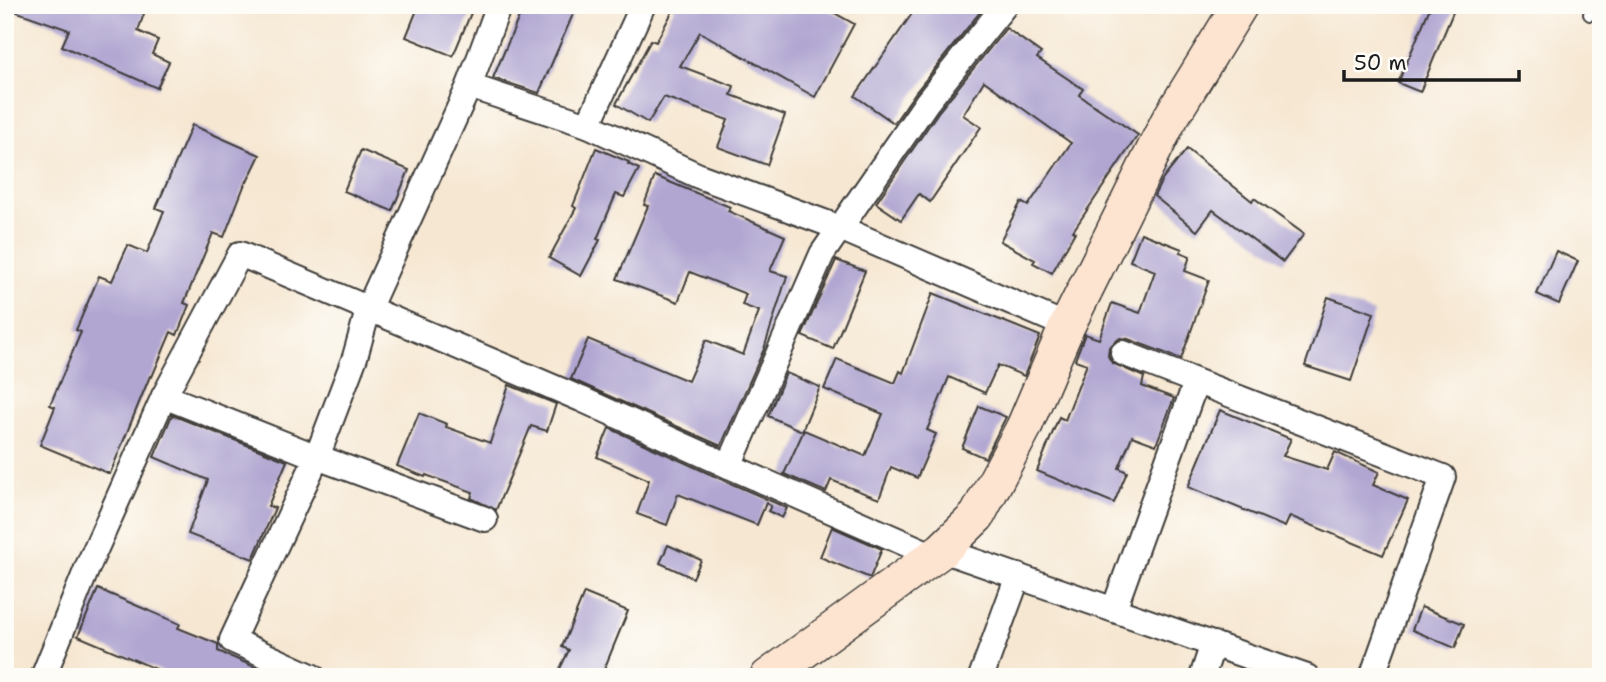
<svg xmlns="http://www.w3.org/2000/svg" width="1606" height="682" viewBox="0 0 1606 682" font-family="'Shantell Sans',sans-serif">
	<rect width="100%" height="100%" fill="#fdfcf7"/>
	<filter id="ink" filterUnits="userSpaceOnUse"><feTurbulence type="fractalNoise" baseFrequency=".0143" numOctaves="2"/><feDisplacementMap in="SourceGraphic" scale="14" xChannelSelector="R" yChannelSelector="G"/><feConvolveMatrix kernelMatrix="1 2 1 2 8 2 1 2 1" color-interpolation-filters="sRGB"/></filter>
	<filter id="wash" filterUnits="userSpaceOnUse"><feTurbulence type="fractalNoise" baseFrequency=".00686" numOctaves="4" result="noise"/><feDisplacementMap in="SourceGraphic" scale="28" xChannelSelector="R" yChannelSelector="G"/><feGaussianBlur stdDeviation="1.57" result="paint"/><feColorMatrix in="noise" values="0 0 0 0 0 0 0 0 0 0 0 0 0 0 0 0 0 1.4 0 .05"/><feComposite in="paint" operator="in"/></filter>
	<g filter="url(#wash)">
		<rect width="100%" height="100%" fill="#f6e7d2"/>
		<g id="blocks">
			<g fill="#b0a6d1">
				<polygon points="7,5 147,5 138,31 158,40 152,54 169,62 157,88 62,46 69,30 6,8"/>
				<polygon points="419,5 452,5 471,13 453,56 406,37"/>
				<polygon points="524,5 577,5 539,93 493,78"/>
				<polygon points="676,5 820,5 854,24 815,97 700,32 680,66 734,86 731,95 785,115 767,165 718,147 728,120 664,97 648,123 616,104 651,40 656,42"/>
				<polygon points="918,5 974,5 981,11 915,93 894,123 855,96"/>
				<polygon points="1431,5 1456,5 1420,92 1398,83"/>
				<polygon points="1006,28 1041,53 1037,58 1083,89 1079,95 1138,135 1073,231 1075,232 1052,273 1033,263 1035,260 1000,241 1021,202 1028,206 1071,143 984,81 963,115 981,127 930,202 919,194 901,220 876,203 939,111"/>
				<polygon points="192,125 260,155 247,182 246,181 224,237 213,233 184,303 189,305 177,335 171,332 152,377 150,376 110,474 40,445 55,407 50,405 81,332 76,330 99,276 112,281 128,245 147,253 164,211 156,208"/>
				<polygon points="596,148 629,162 628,164 639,169 624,197 616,194 597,239 600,240 581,276 549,258 576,208 573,206"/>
				<polygon points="1187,149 1252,201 1254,198 1304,234 1283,262 1213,210 1197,231 1154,196 1162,180"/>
				<polygon points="361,150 409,170 392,211 344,191"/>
				<polygon points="655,176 730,207 728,211 785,236 770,271 787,276 764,349 721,446 571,379 588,339 688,381 706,340 743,355 759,311 742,305 746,294 690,272 678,302 617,279 648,206 644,205"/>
				<polygon points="1141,233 1182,249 1180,252 1190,256 1185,271 1209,280 1181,359 1128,339 1120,338 1109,347 1108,356 1112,363 1144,377 1142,386 1174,398 1156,445 1132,436 1119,468 1127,472 1114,503 1037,471 1059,417 1065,420 1087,364 1075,360 1085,334 1099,339 1112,303 1140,313 1155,271 1130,261"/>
				<polygon points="1556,251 1578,261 1559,304 1537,294"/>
				<polygon points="836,260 865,271 833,349 802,336"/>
				<polygon points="933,293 1040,336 1024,376 998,365 985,393 949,377 927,430 936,434 917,478 891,467 879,499 831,480 826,492 784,474 804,430 865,456 883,414 824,389 837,359 895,383 900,371 903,373"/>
				<polygon points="1328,297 1374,313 1351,381 1305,366"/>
				<polygon points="786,373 820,387 802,431 768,416"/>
				<polygon points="509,385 556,404 547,431 531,426 496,510 471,498 473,492 426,475 425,477 397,466 419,413 447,424 446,427 490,443"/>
				<polygon points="979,406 1006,417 985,458 962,448"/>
				<polygon points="1220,410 1291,439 1283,456 1327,470 1335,452 1379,472 1373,485 1408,500 1383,555 1290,516 1285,527 1188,487"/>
				<polygon points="172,415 287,461 268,506 275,508 253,559 188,534 208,480 154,457"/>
				<polygon points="609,428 723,480 787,508 782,518 768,511 771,506 766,503 757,525 678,494 667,525 637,514 649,480 597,457"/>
				<polygon points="832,527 882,549 870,578 820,557"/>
				<polygon points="668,545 701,560 693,578 660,563"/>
				<polygon points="98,589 180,624 178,628 218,644 218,651 277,677 161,677 163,672 78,636"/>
				<polygon points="584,593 628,611 601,677 556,677 569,650 562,647"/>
				<polygon points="1421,607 1464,624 1455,648 1412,630"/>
			</g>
		</g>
	</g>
	<g filter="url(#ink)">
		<use href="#blocks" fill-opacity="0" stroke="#3d3a37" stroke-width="2"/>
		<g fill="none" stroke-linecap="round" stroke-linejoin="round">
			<defs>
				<polyline id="lane" points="1590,14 1594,5"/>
				<g id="street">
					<polyline points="469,86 588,125 643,5"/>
					<polyline points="588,125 699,176 840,228 1067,326"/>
					<polyline points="1123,353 1443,477 1372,677"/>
					<polyline points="164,396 317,457 485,519"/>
					<polyline points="942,550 1307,677"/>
					<polyline points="934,556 729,466 822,254 927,102 1005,5"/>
					<polyline points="1114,609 1196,382"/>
					<polyline points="43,677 88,566 164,396 240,254 581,399 729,466"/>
					<polyline points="313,677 232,640 317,457 355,357 369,307 469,86 499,5"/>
					<polyline points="981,677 1018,576"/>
					<polyline points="1202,677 1213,644"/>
				</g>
				<polyline id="secondary" points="768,677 942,550 977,516 1024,427 1067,326 1168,122 1240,5"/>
			</defs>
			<use href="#lane" stroke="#3d3a37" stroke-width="16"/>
			<use href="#street" stroke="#3d3a37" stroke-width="28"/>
			<use href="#secondary" stroke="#3d3a37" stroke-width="38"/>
			<use href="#lane" stroke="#fff" stroke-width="12"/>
			<use href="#street" stroke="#fff" stroke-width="24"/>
			<use href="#secondary" stroke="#fde4d1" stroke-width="35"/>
		</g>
	</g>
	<rect width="1606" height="682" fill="none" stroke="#fdfcf7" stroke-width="28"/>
	<path d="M1344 70v10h175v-10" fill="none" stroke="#1c1c1c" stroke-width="3.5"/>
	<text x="1354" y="70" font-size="21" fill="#1c1c1c" stroke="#fdfcf7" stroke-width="5" paint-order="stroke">50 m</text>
</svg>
